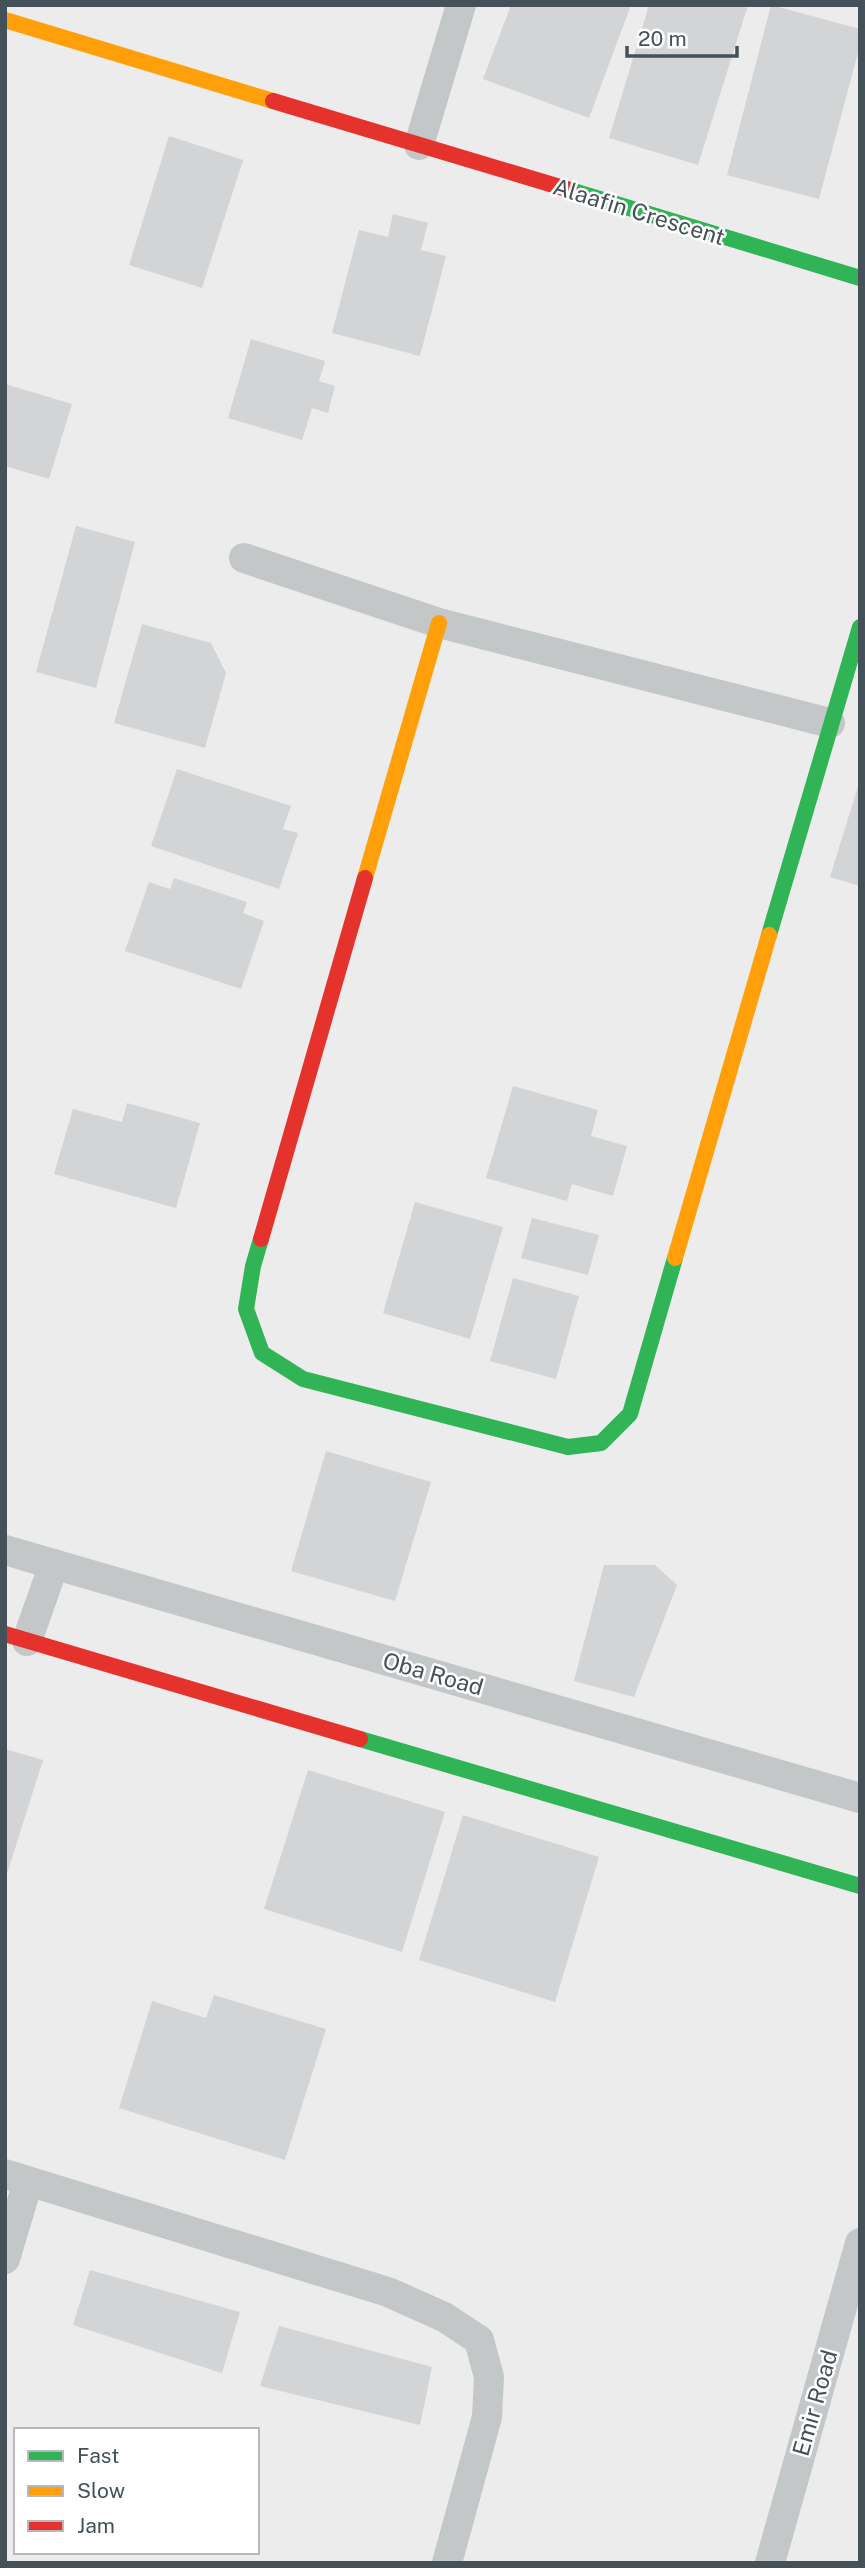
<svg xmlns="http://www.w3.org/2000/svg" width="865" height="2568" viewBox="0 0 865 2568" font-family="'Public Sans',sans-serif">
	<rect width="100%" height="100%" fill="#edecec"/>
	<g fill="#d3d4d5">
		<polygon points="511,5 631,5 589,118 483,79"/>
		<polygon points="649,5 738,5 747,8 698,165 609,138"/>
		<polygon points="771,5 860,29 860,45 819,199 727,175"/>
		<polygon points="169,136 243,160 202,288 129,265"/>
		<polygon points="393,214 428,223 421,250 446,256 420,356 332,333 359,230 388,237"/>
		<polygon points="251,339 325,361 319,381 335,386 328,413 312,408 302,440 228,418"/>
		<polygon points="5,384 72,404 49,479 5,466"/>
		<polygon points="76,526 135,542 96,688 36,672"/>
		<polygon points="142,624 211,643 226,673 205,748 114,723"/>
		<polygon points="177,769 291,806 283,829 298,833 279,889 151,846"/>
		<polygon points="859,783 860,783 860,886 830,877"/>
		<polygon points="174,878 247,902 243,913 264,921 241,989 125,951 149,882 170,889"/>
		<polygon points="513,1086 598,1110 591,1136 627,1146 613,1196 572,1184 567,1201 486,1178"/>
		<polygon points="127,1103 200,1123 176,1208 54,1174 73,1109 122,1122"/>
		<polygon points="415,1202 503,1227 470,1339 383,1313"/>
		<polygon points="532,1218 599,1235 588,1275 521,1258"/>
		<polygon points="513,1278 579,1296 556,1379 490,1361"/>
		<polygon points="326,1451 431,1482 395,1601 291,1571"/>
		<polygon points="604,1565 655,1565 677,1585 634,1697 574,1681"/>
		<polygon points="5,1749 43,1760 6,1877 5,1877"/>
		<polygon points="308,1770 445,1812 402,1952 264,1909"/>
		<polygon points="463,1815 599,1857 555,2002 419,1960"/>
		<polygon points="214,1995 326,2029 285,2160 119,2108 152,2001 206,2018"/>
		<polygon points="90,2270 240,2312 222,2373 73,2325"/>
		<polygon points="279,2326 432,2367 420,2425 260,2386"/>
	</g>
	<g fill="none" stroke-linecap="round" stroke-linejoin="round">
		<g stroke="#c4c7c8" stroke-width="30">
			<polyline points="419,145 461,5"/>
			<polyline points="244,558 439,623 830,723"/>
			<polyline points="5,1550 860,1798"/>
			<polyline points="27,1641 54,1564"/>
			<polyline points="5,2174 388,2292 444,2317 479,2340 489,2377 487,2417 447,2563"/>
			<polyline points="5,2259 28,2182"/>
			<polyline points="770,2563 860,2243"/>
		</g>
		<g stroke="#30b455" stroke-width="16">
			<polyline points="570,190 860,278"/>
			<polyline points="769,935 860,627"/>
			<polyline points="261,1239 253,1266 246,1309 262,1353 303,1379 568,1447 601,1443 630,1414 675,1258"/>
			<polyline points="360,1739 860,1886"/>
		</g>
		<g stroke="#ff9f0a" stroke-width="16">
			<polyline points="5,20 273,101"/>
			<polyline points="365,878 439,623"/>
			<polyline points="675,1258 769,935"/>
		</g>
		<g stroke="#e5322d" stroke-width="16">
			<polyline points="273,101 570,190"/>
			<polyline points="261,1239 365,878"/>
			<polyline points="5,1634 360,1739"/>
		</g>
	</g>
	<g text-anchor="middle" stroke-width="5" stroke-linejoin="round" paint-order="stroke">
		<g font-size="23" fill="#455158" stroke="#fff">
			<text transform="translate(639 212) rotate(17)" y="8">Alaafin Crescent</text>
			<text transform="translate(433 1674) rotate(16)" y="8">Oba Road</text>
			<text transform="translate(815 2403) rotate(-74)" y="8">Emir Road</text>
		</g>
	</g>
	<rect width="865" height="2568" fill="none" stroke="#455158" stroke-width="14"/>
	<rect x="14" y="2428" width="245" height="126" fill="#ffffff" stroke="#b5b9bc" stroke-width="2"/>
	<rect x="28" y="2451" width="35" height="10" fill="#30b455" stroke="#b5b9bc" stroke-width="2"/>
	<text x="77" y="2463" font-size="21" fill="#455158">Fast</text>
	<rect x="28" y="2486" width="35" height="10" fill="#ff9f0a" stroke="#b5b9bc" stroke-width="2"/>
	<text x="77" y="2498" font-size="21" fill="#455158">Slow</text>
	<rect x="28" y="2521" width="35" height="10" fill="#e5322d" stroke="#b5b9bc" stroke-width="2"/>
	<text x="77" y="2533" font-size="21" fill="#455158">Jam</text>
	<path d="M627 46v10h110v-10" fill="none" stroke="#455158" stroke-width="3.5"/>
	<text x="638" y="46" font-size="21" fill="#455158" stroke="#ffffff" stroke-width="5" paint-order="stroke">20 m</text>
</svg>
